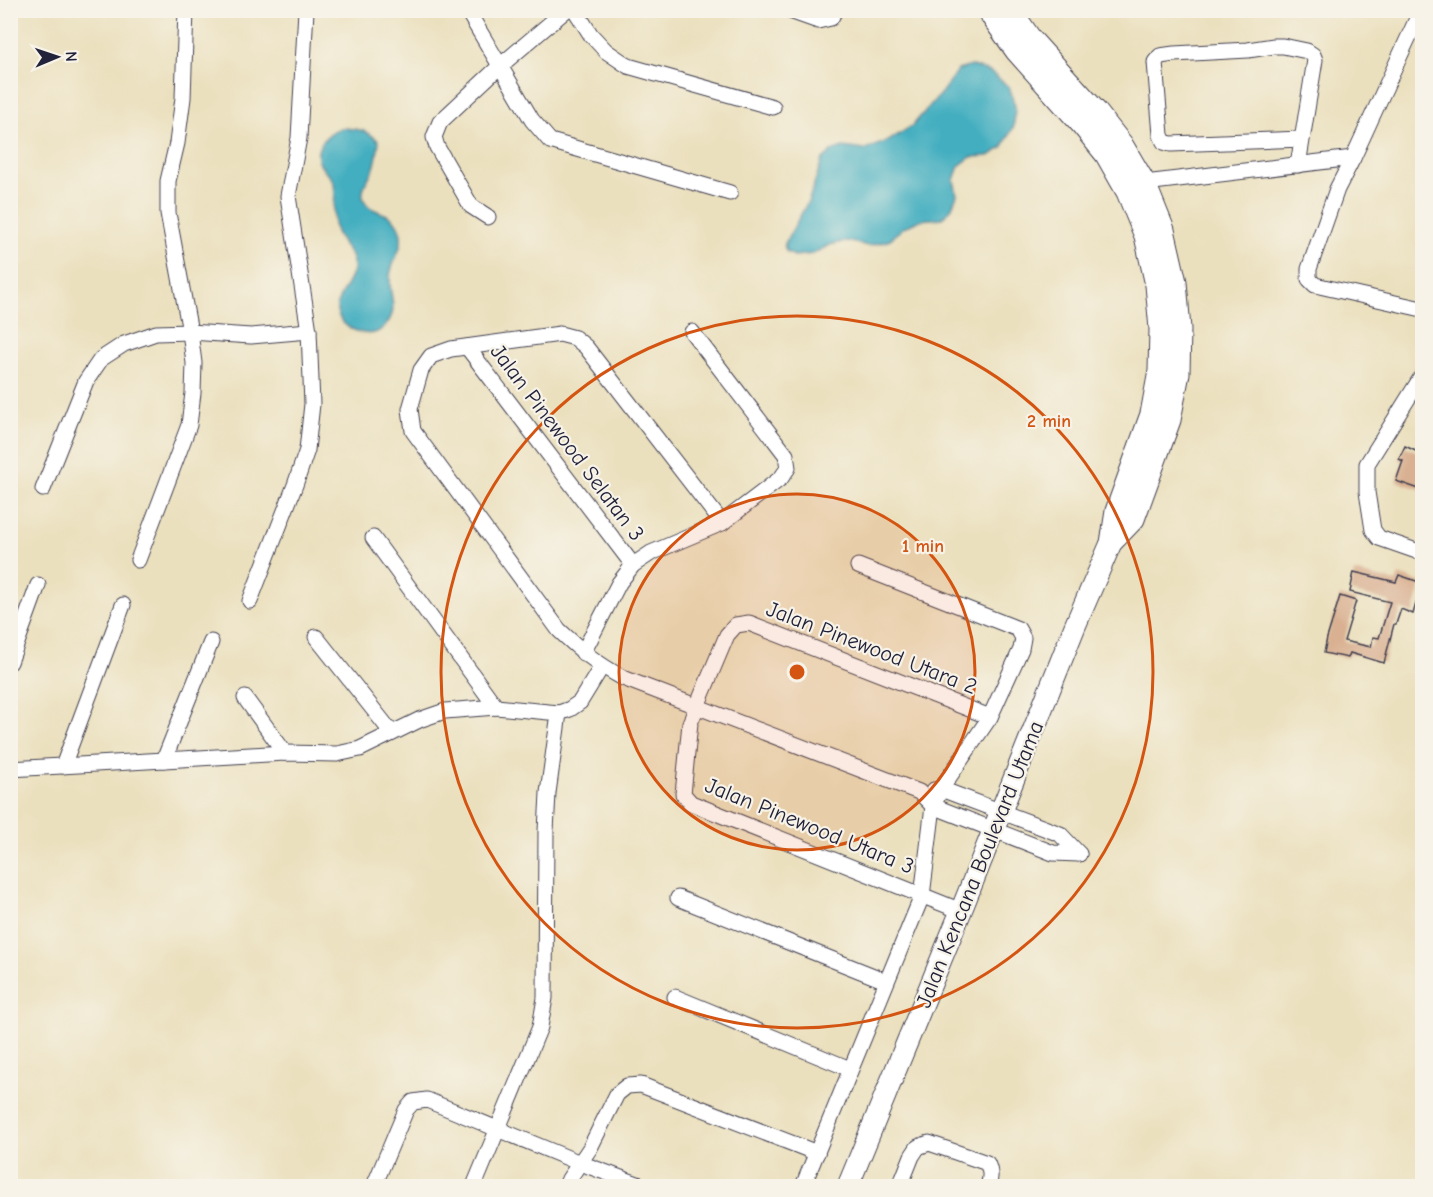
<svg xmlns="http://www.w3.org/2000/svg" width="1433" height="1197" viewBox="0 0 1433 1197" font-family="'Comic Neue',sans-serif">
	<rect width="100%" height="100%" fill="#f7f3e8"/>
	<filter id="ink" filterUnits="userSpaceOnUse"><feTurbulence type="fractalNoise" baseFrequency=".0167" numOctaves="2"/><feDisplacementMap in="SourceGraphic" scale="12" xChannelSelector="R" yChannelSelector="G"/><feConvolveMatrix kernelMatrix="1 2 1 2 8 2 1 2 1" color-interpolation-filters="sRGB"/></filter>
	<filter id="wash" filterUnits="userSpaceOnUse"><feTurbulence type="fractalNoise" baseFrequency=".008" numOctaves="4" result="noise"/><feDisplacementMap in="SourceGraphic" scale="24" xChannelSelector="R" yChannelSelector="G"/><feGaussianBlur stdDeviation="1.35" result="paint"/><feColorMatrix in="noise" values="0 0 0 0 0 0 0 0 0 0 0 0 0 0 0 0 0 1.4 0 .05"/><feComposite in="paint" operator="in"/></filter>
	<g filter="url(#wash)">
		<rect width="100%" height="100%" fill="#ebe0be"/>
		<g fill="#42aec0" stroke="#32687e" stroke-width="1.5">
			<polygon points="972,66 990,72 1009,87 1015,106 1014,126 1002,148 989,156 971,157 959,166 954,180 957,195 951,209 942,218 920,220 903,228 888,241 868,246 847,241 829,245 813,254 794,256 786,251 784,245 809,200 822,160 832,151 843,147 865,150 890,140 912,126 942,92 958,70"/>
			<path d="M 341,128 C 358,129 365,129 379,141 C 378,150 377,159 374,168 C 370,177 361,186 363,197 C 368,215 389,209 397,224 C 409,245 392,257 390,276 C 388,296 401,310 384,327 C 382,329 379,331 377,332 C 366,337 347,329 341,320 C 325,297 362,282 351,256 C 347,247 338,240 335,229 C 331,215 337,198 334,184 C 333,177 325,172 321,166 C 311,150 326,133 341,128 Z"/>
		</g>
		<g id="blocks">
			<g fill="#d9b091">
				<polygon points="1405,446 1422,454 1422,490 1396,481 1403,461 1399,459"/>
				<polygon points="1354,572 1396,582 1399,575 1422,583 1413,614 1401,609 1396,624 1394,624 1384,663 1350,653 1348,658 1324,653 1327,638 1340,596 1356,601 1344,641 1371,647 1373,637 1379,638 1390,602 1350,592"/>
			</g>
		</g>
	</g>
	<g filter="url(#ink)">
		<use href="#blocks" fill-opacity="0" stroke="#403e4f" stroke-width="1.5"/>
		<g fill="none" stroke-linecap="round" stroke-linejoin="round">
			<defs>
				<g id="street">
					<polyline points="467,10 532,120 550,141 730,193"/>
					<polyline points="575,10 591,35 606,51 628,66 773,107"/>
					<polyline points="787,10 818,21 831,18 835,10"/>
					<polyline points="1421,10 1353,158 1337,189 1309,269 1309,279 1315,285 1422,309"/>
					<polyline points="1298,165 1315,60 1313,55 1307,51 1283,46 1274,46 1248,50 1174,54 1160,56 1155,62 1161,135 1164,142 1171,144 1302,139"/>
					<polyline points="1145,183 1353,158"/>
					<polyline points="488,217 471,206 437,147 434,137 440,122 500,66 566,10"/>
					<polyline points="467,347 633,565"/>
					<polyline points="1422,376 1367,464 1367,492 1373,530 1379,538 1422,553"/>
					<polyline points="43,489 86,381 101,359 124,344 156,333 190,332 251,336 309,331"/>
					<path d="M 722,523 L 586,347 L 575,338 L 560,334 L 451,349 L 431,356 L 421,370 L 410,409 L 413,431 L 559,630 C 581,651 596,663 623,678 L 919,792 L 933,806 L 1053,853 L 1079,854"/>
					<polyline points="373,538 496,707"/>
					<polyline points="138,560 189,425 193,393 194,363 190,332 168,213 168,181 177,143 183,98 186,10"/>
					<polyline points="250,601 295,485 307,450 312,404 309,331 288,196 299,138 306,10"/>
					<polyline points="316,637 392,733"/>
					<polyline points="583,653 619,583 633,565 651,553 722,523 781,478 788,468 786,455 692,332"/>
					<polyline points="10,662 38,585"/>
					<polyline points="245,698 285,753"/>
					<polyline points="164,760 211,642"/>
					<polyline points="63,766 123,605"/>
					<polyline points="10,769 285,753 337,754 360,749 419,720 445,711 496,707 559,713 570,709 580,702 602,666"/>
					<polyline points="934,790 941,789 1060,834 1079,854"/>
					<polyline points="678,898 886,981"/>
					<polyline points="961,911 691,803 683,794 690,723 727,635 736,625 749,623 990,717"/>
					<polyline points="675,997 850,1069"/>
					<polyline points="374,1186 406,1110 413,1102 427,1100 580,1163 643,1186"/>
					<polyline points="474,1186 540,1027 545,998 546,831 548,793 559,713"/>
					<polyline points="566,1186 569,1179 590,1148 617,1094 627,1086 641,1085 817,1153"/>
					<polyline points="803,1186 922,896 933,806 941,789 990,717 1021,649 1023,638 1018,629 858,566"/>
					<path d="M 900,1186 L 912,1156 L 918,1147 L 929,1143 L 987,1163 C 991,1172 991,1177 988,1186"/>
				</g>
				<g id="secondary">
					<polyline points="1011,10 1031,39 1096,111 1122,144 1145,183 1164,230 1176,282 1180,329 1179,373 1170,420 1134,519 1111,543"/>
					<polyline points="848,1186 961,911 1075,626 1111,543 1116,511 1151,414 1159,371 1160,329 1156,285 1145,236 1127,192 1106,155 1081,124 1016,51 992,17 989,10"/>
				</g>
			</defs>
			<use href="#street" stroke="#403e4f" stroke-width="17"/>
			<use href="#secondary" stroke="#403e4f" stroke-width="23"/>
			<use href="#street" stroke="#fff" stroke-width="15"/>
			<use href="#secondary" stroke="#fff" stroke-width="21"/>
		</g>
	</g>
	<circle cx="797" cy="672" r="178" fill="#d45411" fill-opacity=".12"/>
	<g fill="none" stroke="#d45411" stroke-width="3">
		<circle cx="797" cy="672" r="178"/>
		<circle cx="797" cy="672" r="356"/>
	</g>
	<g text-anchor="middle" stroke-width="4.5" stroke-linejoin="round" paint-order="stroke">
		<g font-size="22" fill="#22223b" stroke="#f7f3e8">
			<text transform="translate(568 442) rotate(53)" y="8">Jalan Pinewood Selatan 3</text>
			<text transform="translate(872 647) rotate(21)" y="8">Jalan Pinewood Utara 2</text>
			<text transform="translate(810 825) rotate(22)" y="8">Jalan Pinewood Utara 3</text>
			<text transform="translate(979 864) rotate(-68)" y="8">Jalan Kencana Boulevard Utama</text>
		</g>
	</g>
	<circle cx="797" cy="672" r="9" fill="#d45411" stroke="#f7f3e8" stroke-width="3"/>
	<g font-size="18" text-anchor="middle" font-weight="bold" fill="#d45411" stroke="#f7f3e8" stroke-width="4.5" stroke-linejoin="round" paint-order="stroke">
		<text x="1049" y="427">2 min</text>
		<text x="923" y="552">1 min</text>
	</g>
	<rect width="1433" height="1197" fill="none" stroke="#f7f3e8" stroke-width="36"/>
	<g transform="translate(57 57) rotate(88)" stroke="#f7f3e8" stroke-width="4.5" paint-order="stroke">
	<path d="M0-4.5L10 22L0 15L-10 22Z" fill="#22223b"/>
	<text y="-9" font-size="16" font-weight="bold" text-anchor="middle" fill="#22223b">N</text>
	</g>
</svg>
